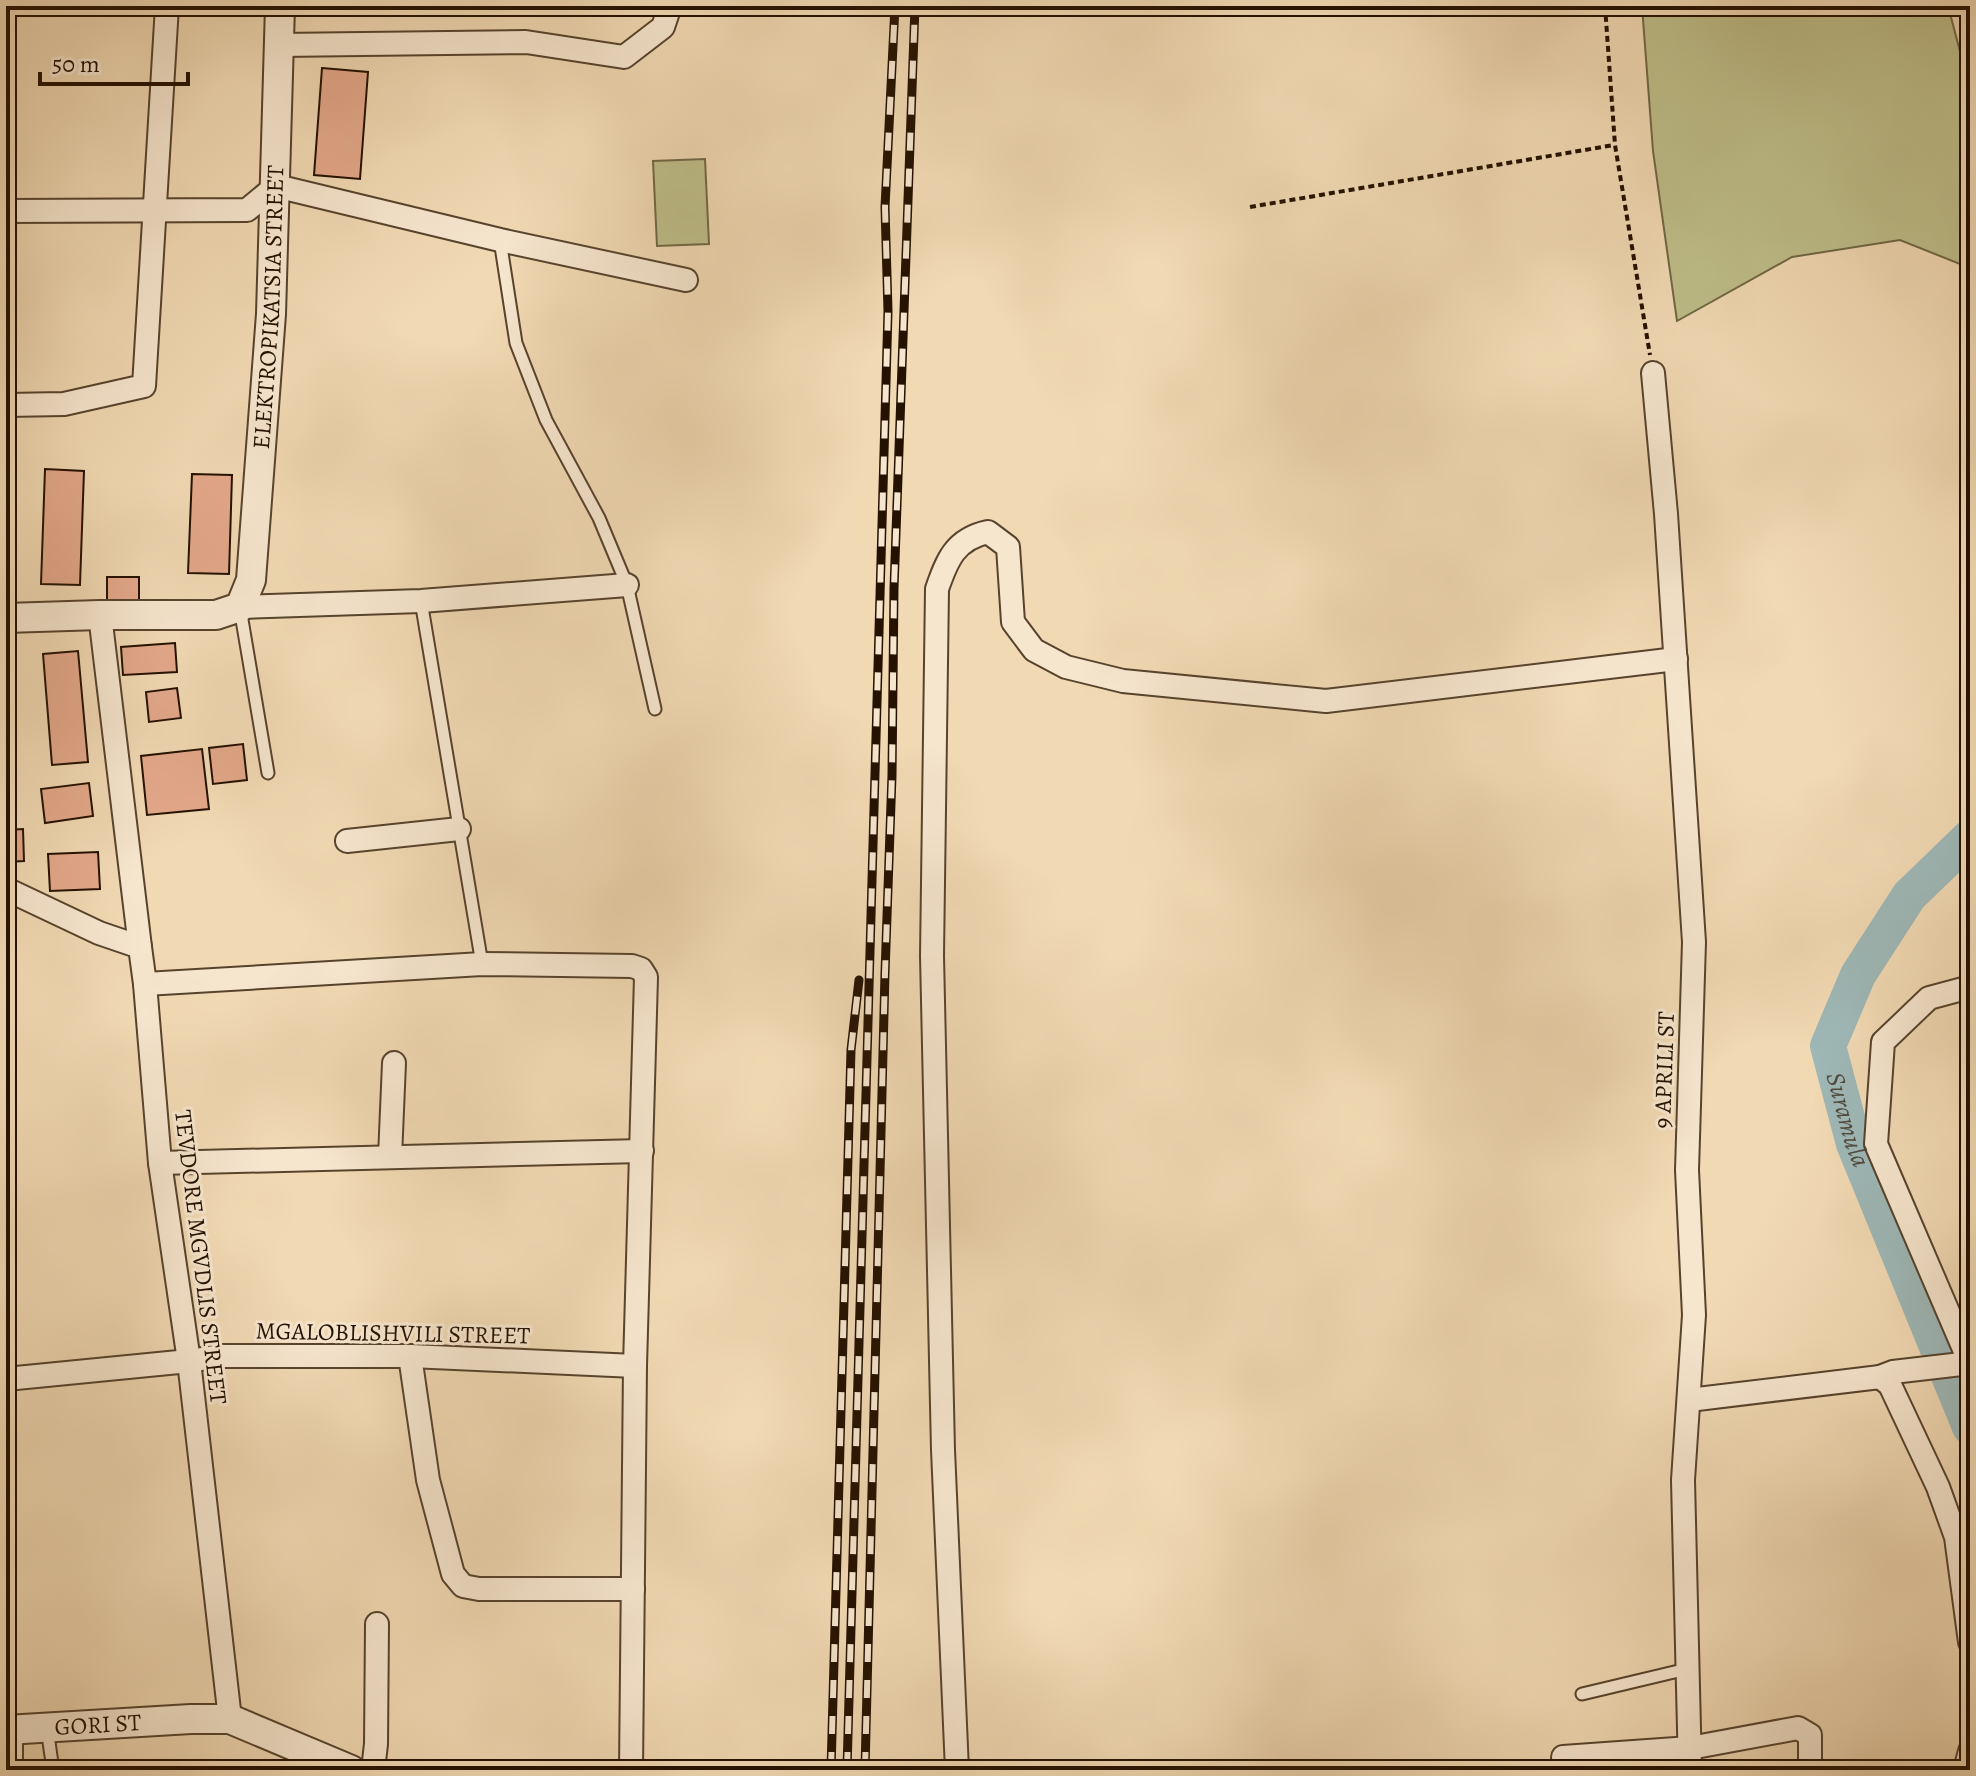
<svg xmlns="http://www.w3.org/2000/svg" width="1976" height="1776" viewBox="0 0 1976 1776" font-family="Alegreya,serif">
	<rect width="100%" height="100%" fill="#f1d9b3"/>
	<filter id="stains"><feTurbulence type="fractalNoise" baseFrequency=".0025" numOctaves="4"/><feColorMatrix values="0 0 0 0 .2 0 0 0 0 .09 0 0 0 0 .02 0 0 0 .5 -.17"/></filter>
	<radialGradient id="worn" r=".72"><stop offset=".6" stop-color="#630" stop-opacity="0"/><stop offset="1" stop-color="#630" stop-opacity=".3"/></radialGradient>
	<g fill="#bebe8a" stroke="#716845" stroke-width="2">
		<polygon points="1642,6 1948,6 1970,89 1970,268 1900,240 1792,257 1677,321 1653,151"/>
		<polygon points="705,159 709,244 657,246 653,161"/>
	</g>
	<g fill="none" stroke-linecap="round" stroke-linejoin="round">
		<path stroke="#9eb8b7" stroke-width="36" id="s1" d="M 1970,837 L 1909,896 L 1858,975 L 1828,1046 L 1854,1144 L 1970,1427"/>
	</g>
	<g fill="#e3a88a" stroke="#241100" stroke-width="2">
		<polygon points="322,68 368,72 360,179 314,175"/>
		<polygon points="45,469 84,471 80,585 41,584"/>
		<polygon points="192,474 232,475 229,574 188,573"/>
		<polygon points="107,577 139,577 139,601 107,602"/>
		<polygon points="175,643 177,672 123,675 121,647"/>
		<polygon points="78,651 88,762 52,765 43,654"/>
		<polygon points="177,688 181,718 149,722 146,692"/>
		<polygon points="243,744 247,780 213,784 209,748"/>
		<polygon points="202,749 209,809 147,815 141,756"/>
		<polygon points="89,783 93,816 45,823 41,789"/>
		<polygon points="23,829 24,861 6,862 6,830"/>
		<polygon points="98,852 100,889 50,891 48,854"/>
	</g>
	<g fill="none" stroke-linecap="round" stroke-linejoin="round">
		<defs>
			<g id="service">
				<polyline points="500,240 516,343 546,420 599,518 627,585 655,709"/>
				<polyline points="421,601 482,964"/>
				<polyline points="240,608 268,773"/>
				<polyline points="1582,1694 1687,1669"/>
				<polyline points="47,1728 53,1770"/>
			</g>
			<g id="minor">
				<polyline points="279,45 526,42 624,57 663,27 670,6"/>
				<polyline points="6,211 247,210 276,186 500,240 686,280"/>
				<polyline points="1653,373 1666,514 1694,942 1687,1170 1694,1315 1683,1480 1690,1770"/>
				<polyline points="6,405 64,404 144,386 167,6"/>
				<polyline points="240,607 421,601 627,585"/>
				<polyline points="100,615 140,947"/>
				<polyline points="347,841 459,829"/>
				<polyline points="6,889 99,933 140,947 145,984 160,1163 189,1361 230,1719"/>
				<polyline points="145,984 482,964 632,966 641,969 646,977 635,1366 631,1770"/>
				<polyline points="1970,987 1929,998 1883,1042 1876,1144 1970,1363"/>
				<polyline points="390,1157 394,1063"/>
				<polyline points="160,1163 642,1151"/>
				<polyline points="410,1356 428,1480 453,1574 463,1586 479,1589 633,1589"/>
				<polyline points="1880,1377 1890,1385 1938,1487 1956,1537 1970,1642"/>
				<polyline points="6,1379 189,1361 220,1356 410,1356 635,1366"/>
				<polyline points="1689,1400 1880,1377 1893,1372 1970,1363"/>
				<polyline points="1563,1757 1690,1748 1798,1728 1810,1735 1810,1770"/>
				<polyline points="11,1770 11,1730"/>
				<polyline points="373,1770 376,1744 377,1624"/>
				<path d="M 957,1770 L 943,1450 L 932,956 L 937,589 C 947,560 955,539 988,532 L 1008,547 L 1013,622 L 1034,650 L 1066,667 L 1123,681 L 1326,701 L 1676,659"/>
				<polyline points="1965,1770 1970,1751"/>
			</g>
			<g id="tertiary">
				<path id="s2" d="M 6,618 L 100,615 L 216,615 L 240,607 L 251,580 L 271,314 L 280,6"/>
				<path id="s3" d="M 6,1730 L 191,1719 L 230,1719 L 351,1770"/>
			</g>
		</defs>
		<use href="#service" stroke="#57432d" stroke-width="15"/>
		<use href="#minor" stroke="#57432d" stroke-width="26"/>
		<use href="#tertiary" stroke="#57432d" stroke-width="32"/>
		<g stroke="#241100" stroke-width="4" stroke-dasharray="6 4" stroke-linecap="butt">
			<polyline points="1605,6 1615,145 1650,355"/>
			<polyline points="1250,207 1614,145"/>
		</g>
		<use href="#service" stroke="#f6e6ce" stroke-width="11"/>
		<use href="#minor" stroke="#f6e6ce" stroke-width="22"/>
		<use href="#tertiary" stroke="#f6e6ce" stroke-width="28"/>
		<defs>
			<g id="rail">
				<polyline points="831,1770 851,1050 859,980"/>
				<polyline points="847,1770 888,311 885,207 895,6"/>
				<polyline points="865,1770 885,973 892,775 894,588 915,6"/>
			</g>
		</defs>
		<use href="#rail" stroke="#241100" stroke-width="9"/>
		<use href="#rail" stroke="#f6e6ce" stroke-width="6" stroke-dasharray="18" stroke-linecap="butt"/>
	</g>
	<g text-anchor="middle" stroke-width="6" stroke-linejoin="round" paint-order="stroke">
		<g font-size="24" fill="#241100" stroke="#f6e6ce">
			<text dy="8" stroke="none"><textPath href="#s2" startOffset="538">ELEKTROPIKATSIA STREET</textPath></text>
			<text transform="translate(1664 1070) rotate(-88)" y="8">9 APRILI ST</text>
			<text transform="translate(201 1257) rotate(83)" y="8">TEVDORE MGVDLIS STREET</text>
			<text transform="translate(393 1333) rotate(1)" y="8">MGALOBLISHVILI STREET</text>
			<text dy="8" stroke="none"><textPath href="#s3" startOffset="92">GORI ST</textPath></text>
		</g>
		<g font-size="26" font-style="italic" fill="#4f4b40" stroke="#f6e6ce">
			<text dy="9" stroke="none"><textPath href="#s1" startOffset="332">Suramula</textPath></text>
		</g>
	</g>
	<rect width="1976" height="1776" fill="none" stroke="#f1d9b3" stroke-width="32"/>
	<rect x="8" y="8" width="1960" height="1760" fill="none" stroke="#241100" stroke-width="4"/>
	<rect x="16" y="16" width="1944" height="1744" fill="none" stroke="#241100" stroke-width="2"/>
	<path d="M40 72v12h148v-12" fill="none" stroke="#241100" stroke-width="4"/>
	<text x="52" y="72" font-size="24" fill="#241100" stroke="#f6e6ce" stroke-width="6" paint-order="stroke">50 m</text>
	<rect width="100%" height="100%" filter="url(#stains)"/>
	<rect width="100%" height="100%" fill="url(#worn)"/>
</svg>
